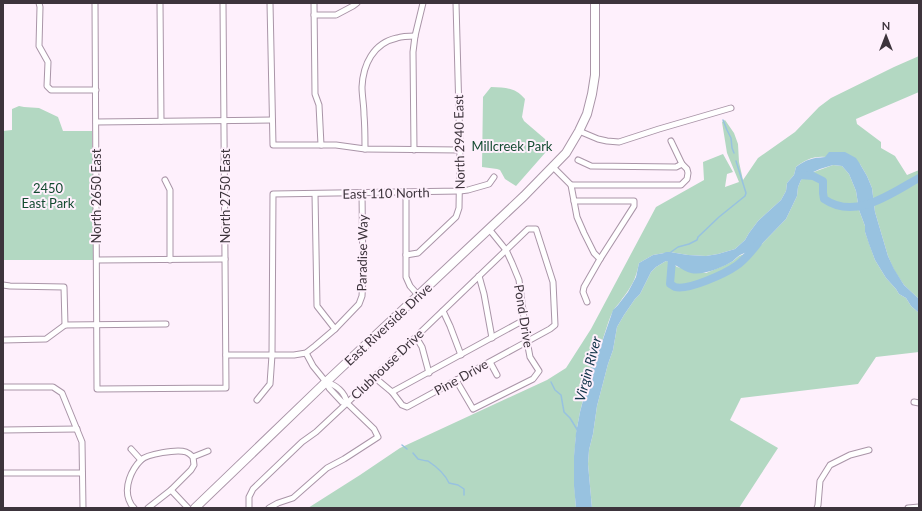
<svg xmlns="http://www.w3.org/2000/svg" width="922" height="511" viewBox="0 0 922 511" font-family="Lato,sans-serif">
	<rect width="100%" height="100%" fill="#fef0fc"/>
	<g fill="#b3d8c2">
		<path d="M 919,56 L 919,92 L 856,119 L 857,124 L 881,142 L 881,148 L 895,156 L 907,175 L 919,170 L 919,299 L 904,285 L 894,270 L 888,256 L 875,212 L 872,188 L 867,176 L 860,164 C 843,161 823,152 807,160 C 803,162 799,164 796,167 L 794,175 L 787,183 L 786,191 L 781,200 L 758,221 L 749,233 L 745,240 L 735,249 L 718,254 L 706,256 L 688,255 L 670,252 L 653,255 L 639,263 C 636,279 632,286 622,299 C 620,303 615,307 613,311 C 606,325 604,341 596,355 C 591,374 584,393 580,412 C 573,443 573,476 576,508 L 308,508 L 360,475 L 400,448 L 547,380 L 566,368 L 591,329 L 656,207 L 704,180 L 703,162 L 723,154 L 733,172 L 727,174 L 725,187 L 739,182 L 727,153 L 722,122 L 725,120 L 734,133 L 738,144 L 739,162 L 743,180 L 758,158 L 795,132 L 819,107 L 831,98 L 894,67 Z"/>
		<path d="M 491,87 C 506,88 515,87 525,99 L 522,117 L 524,121 L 552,145 L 516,186 L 505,179 L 500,170 L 497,169 L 482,167 L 483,97 Z"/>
		<polygon points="19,106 24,107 39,108 58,117 63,131 92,131 94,260 3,260 3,131 12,130 12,109"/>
		<polygon points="833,165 842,166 849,174 856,191 859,210 865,226 865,232 875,260 886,278 896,289 899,294 906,298 911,306 919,313 919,352 876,357 858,384 741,398 730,420 778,448 739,508 592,508 588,464 589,450 593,434 597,406 608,364 613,350 617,327 624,315 635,299 640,294 651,272 656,267 666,261 671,262 677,267 706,273 723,266 733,261 739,256 752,251 758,248 786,219 797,196 798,187 801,180 811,173"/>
	</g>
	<path fill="#98c2e0" d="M 829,152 L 845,152 L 856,158 L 860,164 L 867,176 L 872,188 L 875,212 L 888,256 L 894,269 L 904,285 L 919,299 L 919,313 L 911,306 L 906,298 L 899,294 L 896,289 L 886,278 L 875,260 L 869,244 L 865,232 L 865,226 L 859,210 L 856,191 L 849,174 L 842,166 L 833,165 L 820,169 L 811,173 L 801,180 L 798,187 L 797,196 L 786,219 L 758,248 C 752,251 746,252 740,255 C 737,257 735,259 733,261 C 723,267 703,276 691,273 C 682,271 675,263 666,261 L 656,267 L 651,272 L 640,294 L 635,299 L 624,315 L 617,327 L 613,350 L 608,364 L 597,406 L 593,434 L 589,450 L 588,464 L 592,508 L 576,508 L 574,486 L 574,456 L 576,433 L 580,412 L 593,362 L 600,348 L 613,310 L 618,305 L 628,292 L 636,277 L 639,263 L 653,255 L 670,252 L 688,255 L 706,256 L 718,254 L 735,249 L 745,240 L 749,233 L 758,221 L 781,200 L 786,191 L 787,183 L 794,175 L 796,167 C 807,159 812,158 825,157 Z"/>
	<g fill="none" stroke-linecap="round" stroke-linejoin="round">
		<g stroke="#98c2e0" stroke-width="1.5">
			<polyline points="723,120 727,130 731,138 732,148 734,153"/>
			<polyline points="671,252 678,247 689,244 697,240 698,237 719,217 745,196 746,193 736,161"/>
			<polyline points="551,382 555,390 561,395 564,412 570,418 578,431"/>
			<polyline points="402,445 407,449"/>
			<path d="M 413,453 L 418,459 C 422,460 425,461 428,461 C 437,467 445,474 449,483 L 458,485 L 464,489 L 464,495"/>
		</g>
		<g stroke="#98c2e0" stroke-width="8">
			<path d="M 799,176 L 800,175 L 813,176 L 823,181 L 823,193 L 824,199 C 856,221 891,193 919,178"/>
			<path d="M 667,256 L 669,256 L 672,260 L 670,284 C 672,285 673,286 675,287 C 688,291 726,273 736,266 C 745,260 752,251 758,243"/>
		</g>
		<defs>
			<g id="minor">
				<polyline points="39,3 40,7 39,46 48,62 47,86 51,90 96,90"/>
				<polyline points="95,3 97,389 226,388 223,3"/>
				<polyline points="160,3 161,121"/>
				<polyline points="270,3 273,145 336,145 365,149 460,150"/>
				<polyline points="314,3 315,94 319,105 321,145"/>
				<polyline points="314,15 336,15 353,6 357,3"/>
				<polyline points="96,122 272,120"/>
				<polyline points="579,131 598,139 607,141 619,142 659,129 731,108"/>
				<path d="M 365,149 C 365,137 365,126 364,115 C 364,105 362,96 362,87 C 363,65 373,43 397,38 C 403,36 409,36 415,36"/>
				<polyline points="414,150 413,52 415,36 423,3"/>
				<polyline points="578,160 591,166 676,167 682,164"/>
				<polyline points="553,167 571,185 577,217 584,233 594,253 600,259"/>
				<polyline points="165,180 170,190 170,260"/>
				<polyline points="571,185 681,185 687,179 688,173 687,169 682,164 671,141"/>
				<polyline points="406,192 406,277 410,286 418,295"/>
				<polyline points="315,194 317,306 335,329"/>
				<polyline points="574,201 634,201 634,206 600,259 584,287 583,292 587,302"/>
				<polyline points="406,255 418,253 456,217 459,208 460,150 456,3"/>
				<polyline points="97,260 225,259"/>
				<polyline points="479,276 484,294 492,338"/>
				<polyline points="3,285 10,286 64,287 65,325"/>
				<polyline points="443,311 450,326 461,355"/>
				<polyline points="416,337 422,347 429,373"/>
				<polyline points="3,340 46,339 65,325 166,324"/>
				<polyline points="226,355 294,355 306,353 315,346 335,329 359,304 362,296 363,278 362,193"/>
				<polyline points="490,362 497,375"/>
				<polyline points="456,380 473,409 533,379 539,371 530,357 527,341 519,280 512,263 506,250 489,229"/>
				<path d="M 326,382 C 336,385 345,392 347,403"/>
				<polyline points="3,387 53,387 62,393 82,442 83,508"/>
				<polyline points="392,392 524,320"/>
				<polyline points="257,400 270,384 272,355 273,194 460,191 468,190 489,184 494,177"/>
				<polyline points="914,402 919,403"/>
				<polyline points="3,430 77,429"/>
				<polyline points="131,449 141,460"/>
				<polyline points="193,457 208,451"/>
				<polyline points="3,473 82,473"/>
				<polyline points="171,490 188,508"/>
				<path d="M 134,508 C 132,506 130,503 129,500 C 124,487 131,470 141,460 C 147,454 177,449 186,452 C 189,453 191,455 193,457 L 194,465 L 191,470 L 171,490 L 148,508"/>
				<polyline points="249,508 249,497 253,489 302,442 316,432 347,403 528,229 536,229 553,282 555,325 550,329 407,407 402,405 392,392 374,377"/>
				<polyline points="269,508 278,503 293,498 327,468 344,459 378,437 374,429 347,403 342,402 329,388 326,382 313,366 306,353"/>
				<polyline points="817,508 818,505 820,481 830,465 850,455 869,450"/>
				<polyline points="908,508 919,507"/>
			</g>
			<polyline id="primary" points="195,508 326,382 524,196 566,153 579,131 587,114 592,94 595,75 595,3"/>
		</defs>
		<use href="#minor" stroke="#aa95a8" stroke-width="7"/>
		<use href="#primary" stroke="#aa95a8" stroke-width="10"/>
		<use href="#minor" stroke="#fff" stroke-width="5"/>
		<use href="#primary" stroke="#fff" stroke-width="8"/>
	</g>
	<g text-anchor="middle" stroke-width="4" stroke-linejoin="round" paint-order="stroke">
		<g font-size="13" fill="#3d343c" stroke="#fef0fc">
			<text transform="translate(459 142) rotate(-91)" y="5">North 2940 East</text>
			<text transform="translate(386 193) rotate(-1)" y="5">East 110 North</text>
			<text transform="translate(96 196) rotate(-90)" y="5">North 2650 East</text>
			<text transform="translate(225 196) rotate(-90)" y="5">North 2750 East</text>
			<text transform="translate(362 253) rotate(-89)" y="5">Paradise Way</text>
			<text transform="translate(524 316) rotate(81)" y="5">Pond Drive</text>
			<text transform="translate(388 324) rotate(-43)" y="5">East Riverside Drive</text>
			<text transform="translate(387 364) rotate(-44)" y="5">Clubhouse Drive</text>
			<text transform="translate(461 377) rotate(-29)" y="5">Pine Drive</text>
		</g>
		<g font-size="13" fill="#134a30" stroke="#fef0fc">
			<text x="512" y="151">Millcreek Park</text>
			<text x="48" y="193">2450<tspan x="48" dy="15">East Park</tspan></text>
		</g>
		<g font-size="14" font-style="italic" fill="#123449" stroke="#fef0fc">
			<text transform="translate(588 369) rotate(-75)" y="5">Virgin River</text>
		</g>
	</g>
	<rect width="922" height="511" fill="none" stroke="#3d343c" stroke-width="8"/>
	<g transform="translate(886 36)" stroke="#fef0fc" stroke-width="3" paint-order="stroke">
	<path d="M0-3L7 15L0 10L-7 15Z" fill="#3d343c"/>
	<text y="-6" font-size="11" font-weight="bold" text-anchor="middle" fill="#3d343c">N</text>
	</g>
</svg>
